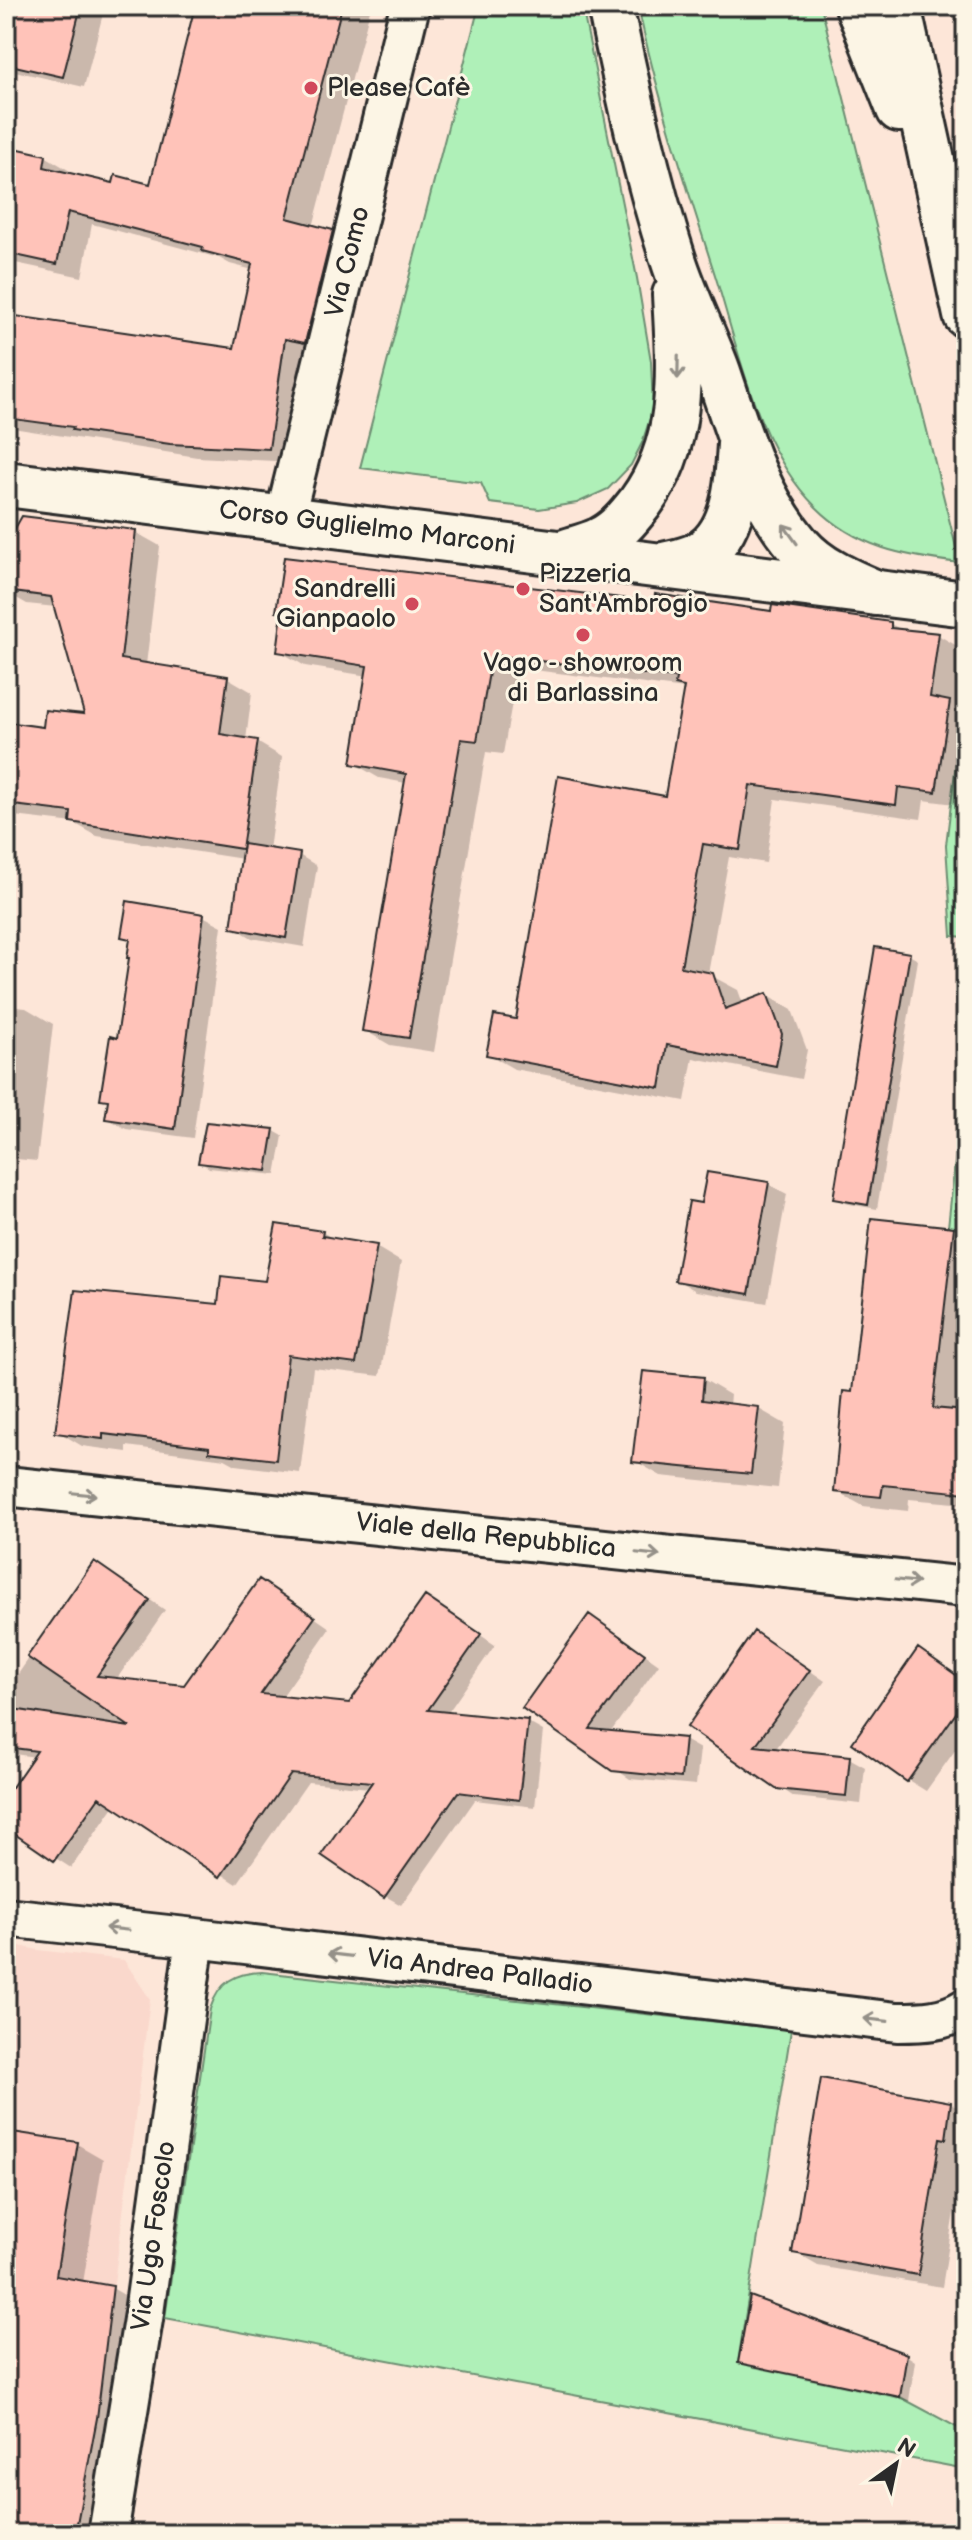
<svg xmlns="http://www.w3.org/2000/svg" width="972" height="2540" viewBox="0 0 972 2540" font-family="'Balsamiq Sans',sans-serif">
  <rect width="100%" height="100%" fill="#fde6d8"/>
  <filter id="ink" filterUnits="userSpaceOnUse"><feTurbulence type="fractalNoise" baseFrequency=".0125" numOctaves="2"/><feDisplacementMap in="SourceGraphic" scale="16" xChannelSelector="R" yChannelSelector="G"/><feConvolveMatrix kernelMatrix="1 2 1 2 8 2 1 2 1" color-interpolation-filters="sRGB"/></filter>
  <g filter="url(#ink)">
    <path fill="#fad8cc" d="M6,1943l32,7 86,10 26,39 -53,419 -22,116h-69z"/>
    <path fill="#aff0b8" stroke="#6d8e72" stroke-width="2" d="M479,6h103l55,272 14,83 2,48 -11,34 -11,22 -23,24 -31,14 -38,6 -49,-6 -9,-20 -121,-15z
      M638,6h183l139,557c-56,-7 -103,-15 -144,-56 -60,-60 -76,-154 -101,-232 -28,-88 -58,-178 -77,-269z
      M966,681v256l-14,-1 -6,-91z
      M966,1060v168l-18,-1z
      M262,1972l529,58 -53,332 162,35 66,35v37l-801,-151 45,-309c9,-27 24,-36 52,-37z"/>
    <path fill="#0003" d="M6,6h99l-21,81 -78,-18z
      M197,6h174l-58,221 19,5 25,14 -63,216 -97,-5 -191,-30v-77h230l17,-80 -23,-6 -11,-6 -127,-34 -10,53 -76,-16v-113l39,8 25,15v4l44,11h38z
      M135,532l25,14 -14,119 82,13 24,14 -6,48 11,2 25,15 -13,93 30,5 18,11 -13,81 -52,-9 -18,-11 9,-68 -146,-23 -23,-13 -68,-8v-91l38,5 43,-13 -31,-109 -29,-3 -21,-12v-41z
      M656,604l235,20 12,7 35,4 26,15 -8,57 10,6v63l-4,29 -38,-5 -3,19 -146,-20 -9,64 -37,-6 -21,117 30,16 5,14 24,-9 25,15 15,40 -6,29 -108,-21 -8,43 -171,-32 -26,-15 30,-33 149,-222 18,-110 -167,-21 -15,86 -17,-2 -52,300 -44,-7 -26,-15 42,-247 -27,-5 -26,-15 15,-87 -63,-10 -26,-15 5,-37 -6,-3z
      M203,916l19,10 -29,212 -67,-9 -19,-11 3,-16 -7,-4 16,-58 13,-99 -9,-5z
      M909,955l9,5 -41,249 -33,-6 -9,-5z
      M6,1006l20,2 27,16 -16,137 -31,-3z
      M274,1131l9,5 -7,39 -67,-7 -8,-6z
      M768,1184l19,10 -20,109 -71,-12 -19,-11 25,-75z
      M953,1229l13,8v126l-6,49 6,1v91l-57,-5 -1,12 -45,-5 -27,-15z
      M322,1232l13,8 41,7 25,15 -21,114 -67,-8 -13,105 -64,-8 -11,-6 -98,-13v6l-45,-6 -25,-15 162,-125 48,-23z
      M703,1379l27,16 -1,10 30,4 26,15 -7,64 -117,-12 -26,-15z
      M95,1563l70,47 -49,70 69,7 90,-97 55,38 -49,70 69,7 91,-97 54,37 -48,69 80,8 16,9 -8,76 -60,-7 -74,105 -16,-9 -15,-108 -62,-6 -71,102 -122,-79 -44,63 -65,-42v-26l30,-43 -30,-4v-77l10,1z
      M605,1626l54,38 -49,69 74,7 16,9 -4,36 -66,-6 -105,-71z
      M770,1643l55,38 -50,69 74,8 16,9 -4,37 -67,-7 -104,-71z
      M919,1650l47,31v54l-40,56 -18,-11z
      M951,2103l15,9v39l-2,-1 -22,137 -124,-21 -24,-14z
      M6,2133l71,11 26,15 -20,124 29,5 26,15 -34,231h-98z
      M906,2355l9,6 -6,40 -160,-34 -9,-5z"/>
    <path fill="#ffc3b9" stroke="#2b2b2b" stroke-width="2" d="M6,6h75l-18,71 -57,-13z
      M195,6h147l-55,212 46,12 -28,113 -20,-4 -16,110 -99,-5 -98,-14 1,-3 -67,-9v-59l10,-43 218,32 18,-84 -50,-13 1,-4 -135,-35 -11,52 -51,-11v-107l40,9 -2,12 69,16 2,-8 35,9z
      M22,516l114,14 -15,129 107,17 -8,58 38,6 -16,109 -172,-27 1,-10 -65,-8v-82l37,5 2,-17 39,4 -33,-117 -45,-6v-47z
      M284,557l370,45 1,-8 116,17 1,-6 119,17v6l48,5 -9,64 20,4 -14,91 -38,-5 -2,18 -146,-20 -10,65 -37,-6 -22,123 32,6 12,36 42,-16 15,41 -6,32 -109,-21 -7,43 -174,-33 8,-40 22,4 42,-243 107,20 19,-109 -9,-2 1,-7 -184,-23 -15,86 -16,-2 -52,299 -47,-7 44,-257 -55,-10 16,-98 -90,-14 5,-39 -6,-1z
      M243,844l57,9 -14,85 -55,-10z
      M127,901l77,13 -29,215 -70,-10 3,-19 -8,-1 10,-63 7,2 12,-80h-2l3,-19 -9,-2z
      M875,947l35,6 -42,252 -35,-6z
      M206,1122l68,7 -7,42 -69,-8z
      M707,1172l62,10 -20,112 -74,-13 14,-80 12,2z
      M871,1218l83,9 -21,181 33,3v82l-83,-8 -2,12 -47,-5 9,-101 9,1z
      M276,1224l47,7 -1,5 55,9 -21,119 -68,-9 -12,105 -67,-8v-5l-106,-13v5l-48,-6 20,-143 143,14 3,-28 44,5z
      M643,1371l61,6 -2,23 57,7 -8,67 -119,-12z
      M94,1561l56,39 -53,76 87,9 75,-106 56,38 -54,77 88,9 76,-107 56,38 -53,76 100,10 -9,80 -61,-8 -74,106 -63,-43 51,-73 -81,-8 -71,103 -121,-80 -45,64 -48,-33v-32l31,-45 -31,-4v-39l124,19 -103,-70z
      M589,1614l56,40 -55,75 95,9 -4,40 -69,-7 -90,-63z
      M754,1631l56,39 -55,76 95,10 -4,40 -70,-7 -89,-62z
      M918,1648l48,34v17l-59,83 -55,-39z
      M821,2078l130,24 -5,37 -6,-1 -22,137 -126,-22z
      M6,2131l72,11 -22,134 57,10 -16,132 -22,116h-69z
      M750,2296l157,58 -7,43 -162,-34z"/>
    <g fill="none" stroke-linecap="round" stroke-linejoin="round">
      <defs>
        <path id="street" d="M285,517l125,-511
          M6,1486l960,101
          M6,1917l189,21 702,84c25,0 47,0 69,-14
          M108,2534l36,-221 51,-375"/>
        <path id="secondary" d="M6,484l960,120"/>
        <path id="highway" d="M610,6c18,85 36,170 63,253 12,38 31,75 45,113 21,62 37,123 81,174 20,23 49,35 77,47
          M858,6l41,103
          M898,6l68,309
          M565,552c12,-4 25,-7 35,-12 17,-8 29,-23 40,-37 46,-63 39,-134 35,-208
          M664,565c12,-3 26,-5 37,-12 34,-20 37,-73 39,-109"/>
      </defs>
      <use href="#street" stroke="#2b2b2b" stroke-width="44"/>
      <use href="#secondary" stroke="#2b2b2b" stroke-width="50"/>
      <use href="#highway" stroke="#2b2b2b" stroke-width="50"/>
      <use href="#street" stroke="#fcf5e5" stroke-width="38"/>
      <use href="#secondary" stroke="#fcf5e5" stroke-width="44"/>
      <use href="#highway" stroke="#fcf5e5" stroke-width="44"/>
    </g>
    <defs><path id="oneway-shaft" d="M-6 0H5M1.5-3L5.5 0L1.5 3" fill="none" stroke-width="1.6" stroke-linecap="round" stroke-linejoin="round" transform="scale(2)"/></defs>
    <g stroke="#949088">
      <use href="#oneway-shaft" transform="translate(678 367) rotate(91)"/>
      <use href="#oneway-shaft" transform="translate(790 534) rotate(-126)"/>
      <use href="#oneway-shaft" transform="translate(84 1494) rotate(6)"/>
      <use href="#oneway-shaft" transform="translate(648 1554) rotate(6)"/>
      <use href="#oneway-shaft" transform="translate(907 1581) rotate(6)"/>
      <use href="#oneway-shaft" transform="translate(117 1929) rotate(-174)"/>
      <use href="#oneway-shaft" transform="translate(340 1955) rotate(-173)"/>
      <use href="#oneway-shaft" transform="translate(876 2020) rotate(-173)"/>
    </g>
  </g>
  <g fill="#d1495b" stroke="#fcf5e5" stroke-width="3">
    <circle cx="311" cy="88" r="8"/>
    <circle cx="523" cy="589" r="8"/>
    <circle cx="412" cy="604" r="8"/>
    <circle cx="583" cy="635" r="8"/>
  </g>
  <g text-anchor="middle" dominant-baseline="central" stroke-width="6" stroke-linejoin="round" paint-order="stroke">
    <g font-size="26" fill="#2b2b2b" stroke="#fcf5e5" text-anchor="start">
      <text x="327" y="88">Please Cafè</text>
      <text x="539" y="574">Pizzeria<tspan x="539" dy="30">Sant'Ambrogio</tspan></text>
      <text x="396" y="589" text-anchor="end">Sandrelli<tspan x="396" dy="30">Gianpaolo</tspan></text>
      <text x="583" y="663" text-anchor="middle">Vago - showroom<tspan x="583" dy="30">di Barlassina</tspan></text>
    </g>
    <g font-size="26" fill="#2b2b2b" stroke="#fcf5e5">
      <text transform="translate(348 262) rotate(-76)">Via Como</text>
      <text transform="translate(367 528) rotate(7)">Corso Guglielmo Marconi</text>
      <text transform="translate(486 1536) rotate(6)">Viale della Repubblica</text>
      <text transform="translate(480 1972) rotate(7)">Via Andrea Palladio</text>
      <text transform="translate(154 2236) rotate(-82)">Via Ugo Foscolo</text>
    </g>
  </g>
  <rect width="972" height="2540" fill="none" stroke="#fcf5e5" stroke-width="32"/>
  <rect x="16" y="16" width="940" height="2508" fill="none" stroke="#2b2b2b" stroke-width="3" filter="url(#ink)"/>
  <g transform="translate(896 2464) rotate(33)" stroke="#fcf5e5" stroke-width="6" paint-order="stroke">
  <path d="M0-6L14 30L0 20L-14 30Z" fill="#2b2b2b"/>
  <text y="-12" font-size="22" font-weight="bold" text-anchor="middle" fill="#2b2b2b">N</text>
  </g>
</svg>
